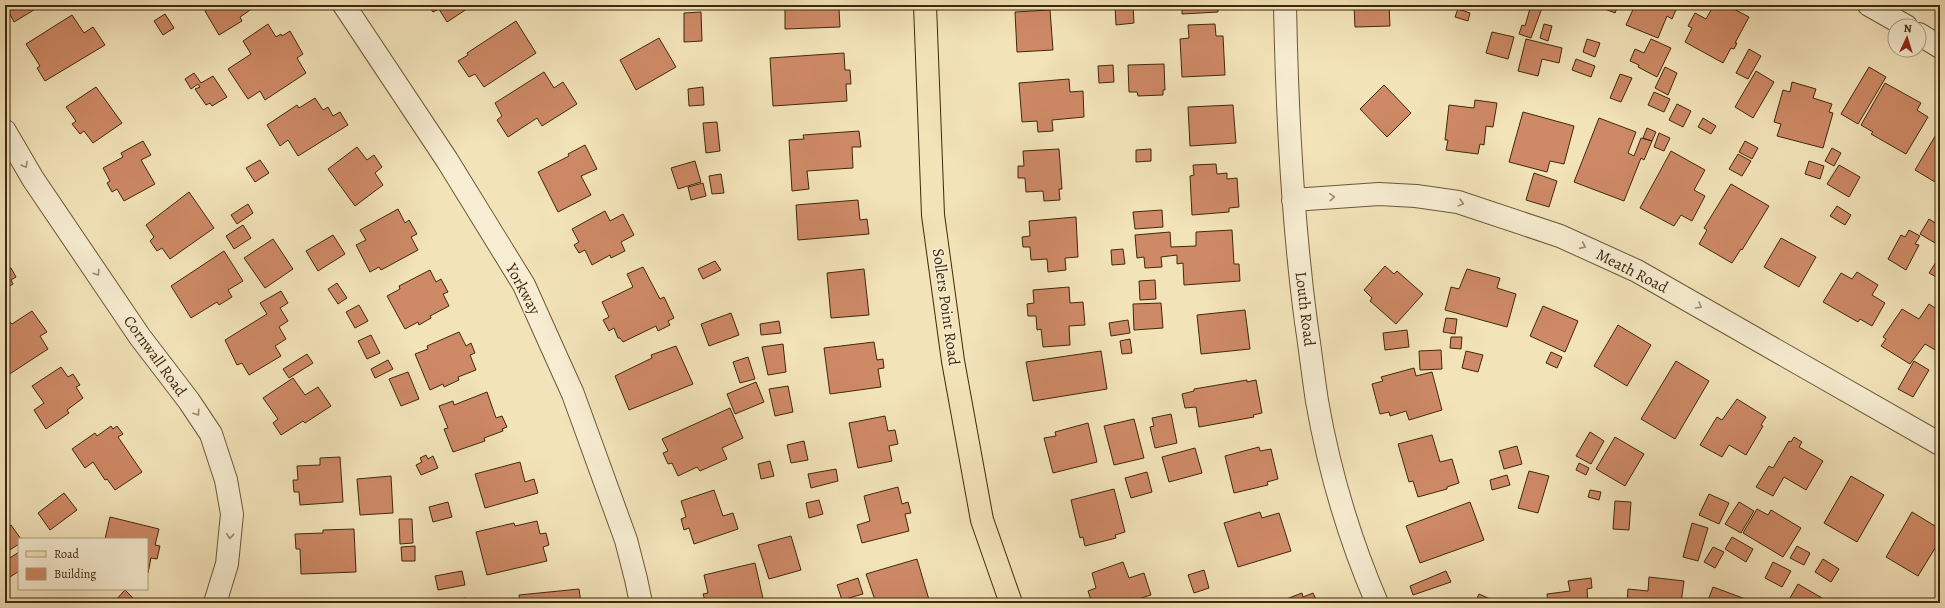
<svg xmlns="http://www.w3.org/2000/svg" width="1945" height="608" viewBox="0 0 1945 608" font-family="Alegreya,serif">
  <rect width="100%" height="100%" fill="#f3e3b9"/>
  <filter id="stains"><feTurbulence type="fractalNoise" baseFrequency=".005" numOctaves="4"/><feColorMatrix values="0 0 0 0 .2 0 0 0 0 .09 0 0 0 0 .02 0 0 0 .5 -.17"/></filter>
  <radialGradient id="worn" r=".72"><stop offset=".6" stop-color="#630" stop-opacity="0"/><stop offset="1" stop-color="#630" stop-opacity=".3"/></radialGradient>
  <path fill="#ce8966" stroke="#3f290b" d="M5,5h37l-28,17z
    M212,5h43l1,1 -16,11 2,4 -23,14 -14,-24 8,-5z
    M428,5h45l-26,17 -8,-13 -6,3z
    M785,5h59v4h-5l1,18 -55,2z
    M1115,5h18l1,18 -18,2z
    M1178,5h40v7l-36,2v-7h-3z
    M1354,5h35l1,21 -35,1z
    M1531,5l11,3 -11,30 -12,-4 3,-9 3,1z
    M1595,5h23l-3,8z
    M1635,5h43l-6,14 -5,-3 -9,22 -32,-13z
    M1714,5h12l23,12 -14,26h2l-3,6 -3,-1 -8,15 -38,-21 7,-14 -4,-2 7,-13 11,6z
    M1458,9l12,4 -2,8 -13,-4z
    M1050,10l3,40 -36,2 -2,-40z
    M701,12l1,29 -18,1v-29z
    M165,14l9,14 -11,7 -9,-14z
    M72,15l12,18 9,-6 12,18 -60,36 -8,-13 3,-2 -14,-22z
    M516,21l20,32 -52,34 -9,-13 -6,3 -11,-16 10,-6 -1,-2z
    M268,24l8,13 5,-3 1,2 8,-5 13,23 -6,4 9,15 -41,27 -5,-9 -12,8 -20,-30 23,-15 -8,-13z
    M1215,24l1,12h7l2,39 -43,2 -2,-38 9,-1 -1,-13z
    M1544,24l8,2 -4,15 -8,-3z
    M1492,32l22,5 -6,22 -22,-6z
    M659,38l17,29 -40,23 -16,-30z
    M1526,39l36,9 -3,15 -17,-4 -4,17 -20,-5z
    M1587,39l13,4 -5,14 -12,-5z
    M1651,39l20,9 -14,29 -19,-10 1,-2 -9,-4 5,-12 9,4z
    M1749,49l12,7 -13,23 -12,-6z
    M844,53l1,17h5l1,14h-5l1,17 -74,5 -3,-48z
    M1576,59l19,7 -4,11 -19,-7z
    M1164,64l1,26h-2v5l-25,1 -1,-4h-8l-1,-27z
    M1113,65l1,17 -15,1 -1,-17z
    M1665,67l12,6 -9,22 -13,-7z
    M1869,67l17,10 -28,47 -17,-10z
    M1756,71l18,11 -21,36 -18,-11z
    M544,72l10,16 9,-6 14,22 -35,22 -5,-8 -29,19 -11,-17 5,-4 -7,-13z
    M194,73l7,10 12,-7 14,21 -15,9 -2,-3 -4,2 -11,-16 5,-2 -2,-3 -7,5 -6,-10z
    M1620,74l12,4 -11,24 -11,-4z
    M1069,79l1,13 13,-1 1,26 -32,3 1,11 -15,1 -1,-11 -15,1 -3,-39z
    M1792,82l24,7 -3,9 19,6 -3,8 4,1 -10,35 -46,-12 4,-12 -7,-2 9,-32 7,2z
    M1885,83l36,20 -4,7 11,7 -22,37 -35,-20 2,-2 -12,-7z
    M1384,85l27,28 -24,24 -27,-28z
    M96,87l26,36 -29,20 -9,-12 -4,3 -8,-10 4,-3 -10,-14z
    M703,87l1,18 -15,1 -1,-17z
    M1654,92l16,7 -6,13 -16,-7z
    M315,98l8,12 5,-3 5,9 7,-4 8,13 -50,31 -10,-16 -8,6 -13,-21 30,-20 2,3z
    M1475,100l22,3 -4,24 -7,-1 -2,19 -4,-1 -2,10 -32,-4 2,-10h-3l4,-35 25,3z
    M1677,104l14,7 -8,16 -14,-7z
    M1233,105l3,38 -46,3 -2,-39z
    M1523,112l51,14 -10,38 -14,-3 -3,11 -38,-10z
    M1599,118l37,14 -8,21 6,3 7,-18 11,3 -8,19 -3,-2 -17,43 -50,-19z
    M1703,118l13,8 -5,8 -13,-7z
    M717,122l3,29 -14,2 -3,-30z
    M1647,128l9,4 -4,9 -9,-3z
    M1940,128v57l-25,-15z
    M859,131l2,16h-9l1,21 -46,3 2,18 -17,2 -3,-51 15,-1 -1,-4z
    M1659,133l11,5 -6,13 -10,-4z
    M143,141l8,14 -10,5 14,24 -31,17 -7,-12 -5,3 -5,-9 3,-2 -7,-13 20,-11 -2,-4z
    M1745,141l13,7 -6,11 -13,-7z
    M585,145l12,24 -16,7 10,19 -33,17 -20,-40 31,-16 -1,-2z
    M357,147l10,13 7,-5 8,12 -7,6 8,12 -28,21 -27,-37z
    M1832,148l9,5 -7,13 -9,-5z
    M1059,149l3,40h-3l1,11 -16,1 -1,-10 -17,1 -1,-14h-7v-12h6l-1,-15z
    M1151,149v12l-15,1v-12z
    M1671,151l34,19 -11,20 11,6 -13,25 -11,-6 -7,11 -34,-18z
    M1738,154l13,7 -9,15 -13,-7z
    M260,160l9,13 -14,9 -9,-14z
    M695,161l6,21 -23,7 -7,-21z
    M1809,161l15,5 -4,13 -15,-5z
    M1216,164l1,10 10,-1v6l10,-1 2,29 -10,1v4l-37,3 -2,-39 4,-1 -1,-10z
    M1839,165l21,12 -11,20 -22,-13z
    M1534,173l23,8 -8,26 -23,-7z
    M721,174l3,19 -12,1 -3,-18z
    M703,183l3,13 -15,4 -3,-13z
    M1731,184l38,22 -27,44 -1,-1 -9,14 -33,-19 8,-14 -3,-2z
    M189,192l25,36 -44,31 -8,-11 -5,3 -7,-10 4,-4 -8,-12z
    M858,200l2,20 7,-1 2,15 -71,6 -2,-35z
    M248,204l5,9 -16,11 -6,-9z
    M1837,206l14,9 -6,10 -15,-9z
    M398,209l7,14 4,-3 8,14 -6,3 7,13 -37,20 -2,-3 -9,5 -14,-27 10,-5 -6,-10z
    M1162,210l1,17 -28,2 -2,-17z
    M605,211l5,10 13,-7 11,21 -13,7 4,9 -14,7 -1,-3 -18,10 -7,-15 -6,3 -5,-8 5,-3 -7,-13z
    M1076,217l2,40 -13,1 1,12 -18,2 -1,-13 -16,1 -1,-13h-7l-1,-10 8,-1 -1,-15z
    M1929,219l11,7v20l-20,-12z
    M243,225l8,13 -17,11 -8,-13z
    M1232,230l2,34h5l1,17 -56,4 -1,-22 -6,1v-9l-16,2 1,10 -17,1 -1,-11 -7,1 -2,-23 35,-3 1,15 25,-1v-14z
    M1909,230l11,6 -5,8 4,1 -13,25 -18,-11 13,-24 4,2z
    M333,235l12,19 -27,17 -12,-20z
    M1781,238l35,19 -17,30 -35,-20z
    M273,239l20,30 -28,19 -21,-30z
    M1123,249l2,15 -13,1 -1,-15z
    M224,251l19,30 -15,9 4,7 -13,8 -2,-3 -26,16 -20,-32z
    M1938,259l2,1v19l-11,-6z
    M715,261l6,9 -18,9 -5,-10z
    M1385,266l9,8 3,-3 26,23 -27,30 -26,-23 2,-3 -8,-8z
    M643,267l17,32 4,-2 10,21 -6,3 2,4 -12,6 -2,-5 -33,16 -3,-4h-2l-4,-10 -5,3 -6,-11 6,-3 -7,-15 31,-15 -6,-13z
    M11,268l5,9 -5,3 2,4 -8,5v-19z
    M864,269l5,46 -38,3 -4,-45z
    M1467,269l33,9 -3,10 19,6 -9,33 -62,-17 6,-23 8,2z
    M430,270l6,12 5,-3 7,13 -5,2 6,12 -19,10 1,2 -12,7 -1,-3 -13,7 -18,-33 13,-7 -1,-3z
    M1857,272l21,13 -6,10 13,8 -13,23 -12,-7 -2,3 -35,-20 18,-29 11,6z
    M1155,280l1,19 -16,1 -1,-19z
    M337,283l10,15 -9,6 -10,-15z
    M1069,287l1,16 13,-1 2,23 -16,1 1,19 -27,2 -2,-18 -4,1 -1,-14h-8l-1,-12 7,-1 -1,-13z
    M281,291l7,12 -8,5 8,13 -9,6 7,12 -11,7 6,10 -32,19 -7,-12 -5,2 -12,-25 42,-26 -7,-11z
    M1161,303l2,25 -29,2 -1,-26z
    M1929,304l11,7v36l-3,4 -12,-7 -15,20 -29,-18 5,-7 -3,-2 19,-28 17,10z
    M359,305l9,16 -13,7 -9,-16z
    M1543,306l35,15 -13,31 -35,-16z
    M1245,310l5,39 -49,5 -4,-39z
    M32,311l15,21 -7,4 8,13 -43,28v-52l5,-3 2,2z
    M731,313l8,22 -30,11 -8,-22z
    M1446,318l11,1 -2,15 -12,-2z
    M1128,320l2,13 -19,3 -2,-13z
    M779,321l2,12 -20,2 -1,-11z
    M1618,325l33,20 -24,41 -33,-20z
    M1407,330l2,17 -24,3 -2,-17z
    M459,332l7,14 5,-3 4,10 -5,2 6,15 -18,7 1,3 -15,7 -1,-3 -13,6 -15,-36 13,-5 -1,-3z
    M371,335l9,18 -13,6 -9,-18z
    M1451,337h11l-1,12 -11,-1z
    M1130,339l2,14 -10,1 -2,-13z
    M874,342l3,18 6,-1 1,9 -6,1 3,18 -51,7 -6,-46z
    M783,344l3,28 -18,3 -6,-28z
    M676,346l17,38 -64,26 -14,-34 37,-18 -1,-3z
    M1441,350l1,19 -22,1 -1,-19z
    M1101,351l6,38 -74,12 -7,-39z
    M1466,351l17,4 -5,17 -16,-4z
    M1551,352l11,5 -5,11 -11,-5z
    M307,354l6,9 -24,15 -6,-9z
    M748,357l7,22 -15,4 -7,-21z
    M388,360l5,9 -18,9 -4,-9z
    M1676,361l33,20 -34,58 -34,-20z
    M1914,361l15,9 -16,27 -15,-8z
    M61,367l7,10 5,-3 7,11 -4,2 7,11 -16,12 2,3 -23,16 -12,-19 10,-7 -12,-17z
    M1414,368l2,8 16,-4 10,38 -33,10 -3,-9 -16,5 -1,-4 -9,2 -8,-30 11,-3 -2,-4z
    M408,372l11,27 -18,7 -12,-27z
    M293,378l12,17 13,-8 13,19 -26,17 -2,-2 -22,14 -8,-12 5,-4 -15,-21z
    M1247,380v2l9,-2 6,33 -9,2 1,2 -55,10 -3,-20 -11,1 -3,-14 12,-3v-2z
    M756,382l8,20 -29,12 -8,-20z
    M788,386l5,26 -18,4 -6,-27z
    M487,392l9,26 6,-2 5,11 -5,2 1,2 -19,7 1,3 -32,11 -9,-23 4,-1 -9,-22 14,-5 1,4z
    M1737,399l29,18 -5,8 2,1 -17,29 -17,-10 -7,12 -22,-12 17,-28 5,3z
    M730,408l13,30 -21,10 5,11 -27,12 -3,-4 -19,9 -6,-13 -4,1 -5,-11 5,-2 -6,-12z
    M1171,414l6,29 -22,5 -5,-21 4,-1 -2,-8z
    M885,416l3,15 7,-1 3,14 -9,2 3,15 -34,7 -9,-45z
    M1134,419l10,39 -30,7 -10,-39z
    M1088,423l9,39 -44,11 -9,-35 12,-2 -1,-4z
    M111,426l2,3 4,-3 6,8 -5,3 24,35 -27,18 -8,-11 -2,1 -12,-18 -8,6 -13,-19 23,-16 2,3z
    M1590,432l14,9 -13,23 -15,-8z
    M1432,435l8,27 12,-3 7,24 -12,4v2l-29,8 -5,-16 -4,1 -11,-38z
    M1615,437l29,17 -19,32 -29,-17z
    M1794,437l8,5 -3,5 24,14 -17,29 -22,-13 -11,19 -17,-9 13,-21 4,2 16,-27 2,1z
    M804,441l4,19 -17,3 -4,-18z
    M1517,446l5,18 -18,5 -5,-18z
    M1259,447l1,4 11,-2 7,30 -11,3 1,3 -34,8 -9,-37z
    M1195,448l7,25 -33,9 -7,-25z
    M426,455l2,4 5,-3 5,12 -17,7 -5,-10 6,-3 -2,-4z
    M340,457l3,45 -43,3 -1,-13h-5l-1,-12h5l-1,-14 23,-1v-7z
    M770,461l4,15 -13,3 -3,-15z
    M520,462l5,20 9,-3 4,14 -53,15 -10,-34z
    M1579,463l10,5 -3,7 -10,-5z
    M836,469l2,12 -27,7 -3,-14z
    M1529,471l20,5 -11,37 -20,-5z
    M1147,472l5,20 -21,6 -6,-20z
    M1507,475l3,10 -18,5 -2,-10z
    M391,476l2,37 -33,2 -3,-36z
    M1851,476l33,19 -27,47 -33,-19z
    M898,487l4,17 6,-2 3,11 -6,1 4,17 -47,12 -5,-18 13,-4 -6,-25z
    M1114,489l11,43 -10,3 1,3 -31,8 -2,-9 -3,1 -9,-38z
    M714,490l9,26 10,-3 5,16 -44,15 -5,-16 -5,2 -3,-11 5,-2 -5,-16z
    M1590,490l11,2 -2,8 -11,-3z
    M64,493l13,17 -27,20 -12,-17z
    M1709,494l20,9 -10,21 -20,-9z
    M819,500l4,14 -14,4 -3,-15z
    M1615,501l16,1 -2,28 -16,-1z
    M448,502l4,15 -19,5 -4,-15z
    M1470,502l14,38 -64,23 -14,-37z
    M1739,502l15,9 -13,22 -16,-9z
    M1757,509l11,6 3,-5 30,18 -18,29 -40,-24z
    M1260,512l2,6 17,-5 12,38 -53,16 -14,-44z
    M1912,512l28,17v11l-22,36 -32,-19z
    M110,517l49,12 -4,16 5,1 -3,13 -6,-1 -3,15 -1,-34h-42z
    M399,519h13l1,24 -13,1z
    M537,521l3,13 6,-1 3,12 -6,2 4,14 -60,14 -11,-43 38,-9 1,3z
    M1692,523l16,5 -10,33 -15,-4z
    M11,525l10,14h-2v5l-14,9v-23z
    M354,529l2,43 -55,2 -1,-25h-4l-1,-15 28,-1v-3z
    M791,536l10,34 -32,9 -11,-34z
    M1732,537l21,12 -7,13 -21,-13z
    M415,546v15h-13l-1,-14z
    M1797,546l13,7 -6,12 -14,-7z
    M1713,547l11,5 -9,16 -11,-6z
    M19,552v19l-12,8 -2,-3v-15z
    M917,559l13,44h-54l-10,-29z
    M1823,559l16,10 -8,13 -16,-10z
    M1123,562l6,16 15,-5 7,22 -25,8h-34l-4,-12 8,-3 -4,-15z
    M1773,562l18,9 -9,16 -17,-9z
    M755,563l9,40h-58l-3,-9 5,-1 -4,-18z
    M1204,570l5,18 -15,5 -6,-18z
    M462,571l3,14 -27,5 -3,-14z
    M1446,571l5,11 -38,13 -3,-9z
    M1649,577l35,4 -3,22h-54l1,-14 20,2z
    M858,578l5,16 -21,6 -5,-15z
    M1591,578l1,10 -5,1 1,14h-40l-1,-9 23,-3 -2,-10z
    M1798,584l24,14 -3,5h-21l-8,-5z
    M1713,587l38,14 -1,2h-43z
    M579,589l2,14h-61l-1,-8z
    M125,590l13,13h-25z
    M1302,593l1,4 10,-4 5,10h-42z
    M1479,594l20,9h-24z
    M465,598l1,5h-23z"/>
  <g fill="none" stroke-linecap="round" stroke-linejoin="round">
    <defs>
      <path id="minor" d="M344,5l103,155 77,125 49,109 53,146 10,39 5,24
        M1285,5c2,106 7,212 21,317 4,26 7,53 11,79 12,69 32,137 60,202
        M1869,5l37,21
        M1919,34l21,13
        M5,131l28,48 107,158 49,64 22,33 15,46 6,34 -5,50 -12,39
        M1293,200l86,-6 37,2 42,6 102,34 77,35 303,173"/>
      <path id="major" d="M925,5l8,210 20,146 29,159 29,83"/>
    </defs>
    <use href="#minor" stroke="#6c5836" stroke-width="24"/>
    <use href="#major" stroke="#3f290b" stroke-width="24"/>
    <use href="#minor" stroke="#f7edd2" stroke-width="22"/>
    <use href="#major" stroke="#f3e3b9" stroke-width="22"/>
  </g>
  <defs><path id="oneway-chevron" d="M-2-3.5L2.5 0L-2 3.5" fill="none" stroke-width="1.6" stroke-linecap="round" stroke-linejoin="round"/></defs>
  <g stroke="#9b8b6e">
    <use href="#oneway-chevron" transform="translate(25 165) rotate(59)"/>
    <use href="#oneway-chevron" transform="translate(1332 197) rotate(-4)"/>
    <use href="#oneway-chevron" transform="translate(1461 203) rotate(15)"/>
    <use href="#oneway-chevron" transform="translate(1583 246) rotate(24)"/>
    <use href="#oneway-chevron" transform="translate(97 273) rotate(56)"/>
    <use href="#oneway-chevron" transform="translate(1699 306) rotate(30)"/>
    <use href="#oneway-chevron" transform="translate(197 413) rotate(56)"/>
    <use href="#oneway-chevron" transform="translate(230 536) rotate(96)"/>
  </g>
  <g text-anchor="middle" dominant-baseline="central" stroke-width="3" stroke-linejoin="round" paint-order="stroke">
    <g font-size="16" fill="#3f290b" stroke="#f7edd2">
      <text transform="translate(1632 271) rotate(27)">Meath Road</text>
      <text transform="translate(523 289) rotate(62)">Yorkway</text>
      <text transform="translate(946 307) rotate(82)">Sollers Point Road</text>
      <text transform="translate(1305 309) rotate(83)">Louth Road</text>
      <text transform="translate(155 356) rotate(54)">Cornwall Road</text>
    </g>
  </g>
  <rect width="1945" height="608" fill="none" stroke="#f3e3b9" stroke-width="20"/>
  <rect x="6" y="6" width="1933" height="596" fill="none" stroke="#3f290b" stroke-width="2"/>
  <rect x="10" y="10" width="1925" height="588" fill="none" stroke="#3f290b"/>
  <rect x="18" y="538" width="130" height="52" fill="#f7edd2" stroke="#ad9f82"/>
  <rect x="26" y="551" width="20" height="6" fill="#f3e3b9" stroke="#ad9f82"/>
  <text x="54" y="558" font-size="12" fill="#3f290b">Road</text>
  <rect x="26" y="568" width="20" height="12" fill="#ce8966" stroke="#ad9f82"/>
  <text x="54" y="578" font-size="12" fill="#3f290b">Building</text>
  <g transform="translate(1907 38) rotate(4)"><circle r="19" fill="#f7edd2" stroke="#ad9f82"/>
  <path d="M0-3L7 15L0 10L-7 15Z" fill="#8f2418"/>
  <text y="-6" font-size="11" font-weight="bold" text-anchor="middle" fill="#3f290b">N</text>
  </g>
  <rect width="100%" height="100%" filter="url(#stains)"/>
  <rect width="100%" height="100%" fill="url(#worn)"/>
</svg>
